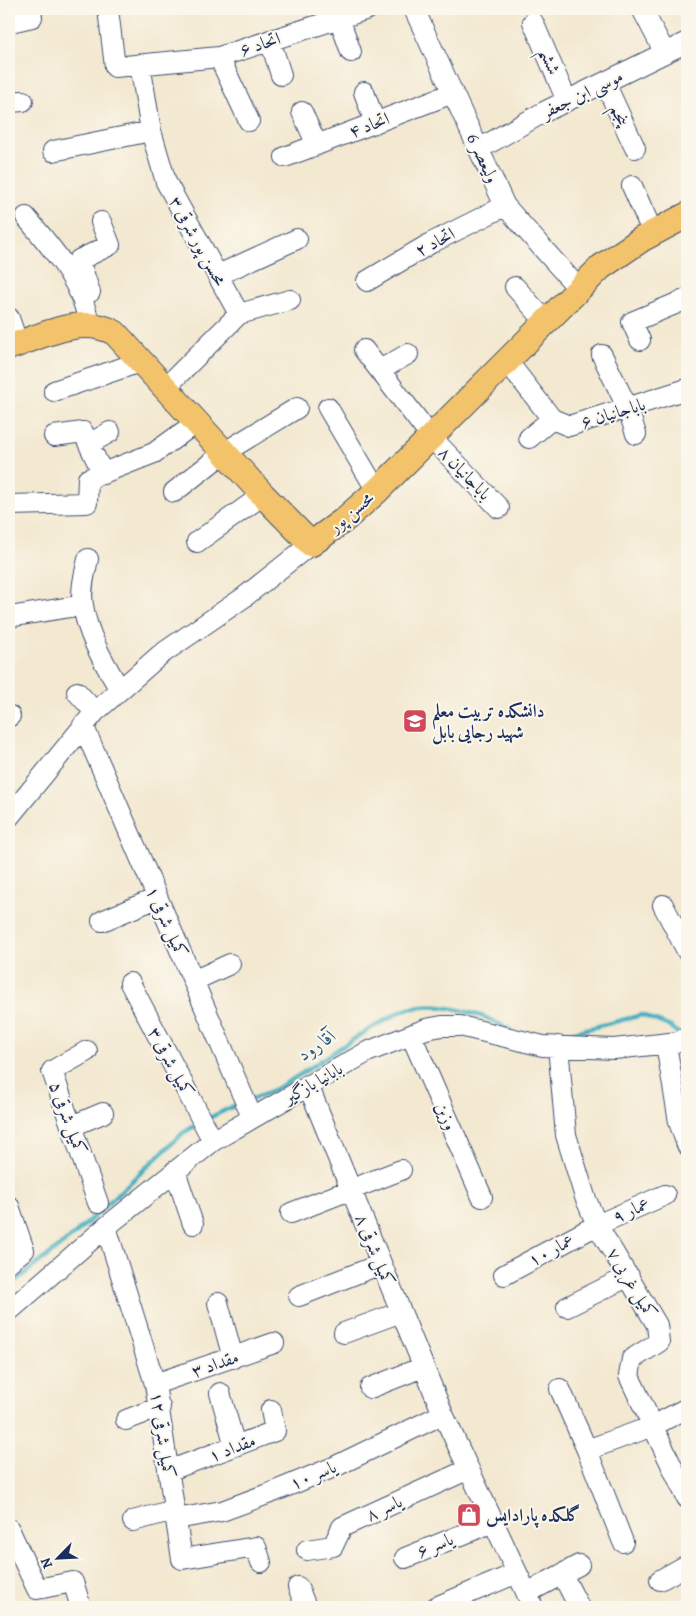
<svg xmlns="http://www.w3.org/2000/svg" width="696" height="1616" viewBox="0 0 696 1616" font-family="Alegreya,Amiri,serif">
  <rect width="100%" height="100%" fill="#fbf7ec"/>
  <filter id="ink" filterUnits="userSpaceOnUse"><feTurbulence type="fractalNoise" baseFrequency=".02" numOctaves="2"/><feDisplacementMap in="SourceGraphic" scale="10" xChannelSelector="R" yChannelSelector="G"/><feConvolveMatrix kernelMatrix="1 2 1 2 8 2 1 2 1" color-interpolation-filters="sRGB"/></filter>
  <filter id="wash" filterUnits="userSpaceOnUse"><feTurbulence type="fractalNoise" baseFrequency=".0096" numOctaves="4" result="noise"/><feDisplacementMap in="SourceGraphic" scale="20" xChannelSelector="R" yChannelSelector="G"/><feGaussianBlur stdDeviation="1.12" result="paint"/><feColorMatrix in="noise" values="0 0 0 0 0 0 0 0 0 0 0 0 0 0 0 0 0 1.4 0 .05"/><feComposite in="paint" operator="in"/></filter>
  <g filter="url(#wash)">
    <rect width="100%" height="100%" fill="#f3e8d0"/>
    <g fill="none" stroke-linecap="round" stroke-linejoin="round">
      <path stroke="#43b0c1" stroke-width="4.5" d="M551,1038l91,-23 29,12 9,8
        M250,1100c48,-17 86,-54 131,-77 8,-5 18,-12 27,-14 32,-8 75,4 102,21
        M207,1119l33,-16
        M9,1286l65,-51 109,-102 15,-9"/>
    </g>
  </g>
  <g filter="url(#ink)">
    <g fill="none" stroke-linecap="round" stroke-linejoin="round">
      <defs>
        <path id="minor" d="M108,9l7,58 104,-10
          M414,9l91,197 74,83
          M642,9l23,44
          M339,18l12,34
          M15,21l17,-4 -2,-8
          M533,22l34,79
          M270,40l11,35
          M140,64l11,67 15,51 73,132 -73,73
          M605,83l30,65
          M364,92l11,31
          M9,102l14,-1
          M302,112l15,33
          M249,121l-30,-64 149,-48
          M479,149l65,-37 143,-70
          M53,151l98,-20
          M285,157l168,-64
          M632,186l21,47
          M26,217c27,33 56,64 63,107
          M218,275l79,-36
          M367,281l64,-38 74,-37
          M515,287l31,35
          M90,292l-11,-32 31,-15 -9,-23
          M239,314l51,-14
          M9,318l9,26
          M640,340l-8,-18 55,-23
          M364,350l67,87 68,71
          M602,355l26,54 8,25
          M507,361l45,58 17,7 118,-37
          M380,370l28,-16
          M54,391l89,-30
          M328,408l49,83
          M54,436l29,-4 20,42
          M529,438l23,-19
          M89,444l21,-12
          M174,492l51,-40 72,-44
          M9,505l78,-2 1,-24 66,-26 43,-31
          M197,542l66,-47
          M88,559c-3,14 -8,31 -5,46 4,30 22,59 37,85
          M9,617l74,-12
          M77,692l18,20
          M9,716h1
          M83,725l169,392
          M9,817l86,-105 65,-57 83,-57 68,-54
          M663,905l24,46
          M102,921l55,-23
          M193,981l37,-17
          M130,983l83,158
          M411,1035l71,162
          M666,1044l13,78 8,23
          M558,1046l8,89 19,62 12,28 60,100 2,17 -27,17 -3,17 58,122
          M87,1051l-35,20 46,132
          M308,1085l135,329 90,193
          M72,1126l31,-13
          M175,1171l18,53
          M9,1206l15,44 -15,12
          M291,1213l110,-43
          M106,1227l49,157 27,175 74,-12 5,15
          M504,1275l93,-50 68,-30
          M299,1296l82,-32
          M218,1303l15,55
          M567,1307l62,-31
          M9,1311l97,-84 107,-86 154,-89 59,-23 16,-3h18l83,20 71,3 65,-7 8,-5
          M344,1333l57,-21
          M155,1384l119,-41
          M370,1388l53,-21
          M560,1389l27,61 36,92
          M220,1393l15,53
          M126,1420l34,-13
          M587,1450l66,-24 34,-18
          M168,1471l107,-40 -4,-21
          M176,1519l46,-8 51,-19 61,-25 109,-53
          M133,1521l41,-11
          M9,1529l28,60 36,-7 8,25
          M307,1550l26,-4 9,-19 127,-58
          M405,1558l88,-36
          M562,1574l16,31
          M660,1580l27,-15
          M298,1587l8,20
          M527,1593l52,-28
          M436,1607l81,-34"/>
        <path id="major" d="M9,347c34,-11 72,-33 106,-14l148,162 48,49 33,-24 33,-29 224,-224 41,-28 45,-24"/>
      </defs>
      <use href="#minor" stroke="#3b4b6f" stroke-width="22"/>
      <use href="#major" stroke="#3b4b6f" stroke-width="27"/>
      <use href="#minor" stroke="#fff" stroke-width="20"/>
      <use href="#major" stroke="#f2c36a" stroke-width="25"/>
    </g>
  </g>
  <defs>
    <symbol id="university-square" viewBox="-11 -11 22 22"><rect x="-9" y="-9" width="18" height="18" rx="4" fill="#d1495b" stroke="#fbf7ec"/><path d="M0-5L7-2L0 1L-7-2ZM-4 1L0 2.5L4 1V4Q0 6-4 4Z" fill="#fff"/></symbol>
    <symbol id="shop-square" viewBox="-11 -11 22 22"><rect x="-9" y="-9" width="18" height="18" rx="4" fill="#d1495b" stroke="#fbf7ec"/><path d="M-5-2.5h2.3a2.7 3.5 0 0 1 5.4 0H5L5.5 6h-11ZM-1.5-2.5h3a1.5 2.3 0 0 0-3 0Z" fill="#fff"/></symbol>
  </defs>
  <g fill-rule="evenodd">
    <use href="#university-square" x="401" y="707" width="28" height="28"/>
    <use href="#shop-square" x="455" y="1501" width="28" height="28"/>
  </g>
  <g text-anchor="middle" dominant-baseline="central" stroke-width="4" stroke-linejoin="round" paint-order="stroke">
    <g font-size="18" fill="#1b2f5e" stroke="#fbf7ec">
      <text transform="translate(260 44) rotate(-18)">اتحاد ۶</text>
      <text transform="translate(550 61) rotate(67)">ششم</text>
      <text transform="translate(582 94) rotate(-26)">موسی ابن جعفر</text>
      <text transform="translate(620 115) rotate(65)">پنجم</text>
      <text transform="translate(369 125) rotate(-21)">اتحاد ۴</text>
      <text transform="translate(483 158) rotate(65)">ولیعصر 6</text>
      <text transform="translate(198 241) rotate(61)">محسن پور شرقی ۳</text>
      <text transform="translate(435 242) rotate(-28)">اتحاد ۲</text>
      <text transform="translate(613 413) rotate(-17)">باباجانیان ۶</text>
      <text transform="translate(465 473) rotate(46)">باباجانیان ۸</text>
      <text transform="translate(351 512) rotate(-40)">محسن پور</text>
      <text transform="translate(167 922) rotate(66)">کمیل شرقی ۱</text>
      <text transform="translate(171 1062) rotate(62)">کمیل شرقی ۳</text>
      <text transform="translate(313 1083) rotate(-30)">بابانیا بازگیر</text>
      <text transform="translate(446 1116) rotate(66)">وزین</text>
      <text transform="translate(68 1118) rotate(70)">کمیل شرقی ۵</text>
      <text transform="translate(631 1210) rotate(-24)">عمار ۹</text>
      <text transform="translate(375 1250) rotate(68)">کمیل شرقی ۸</text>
      <text transform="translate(551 1250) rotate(-28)">عمار ۱۰</text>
      <text transform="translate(632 1283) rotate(59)">کمیل غربی ۷</text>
      <text transform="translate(215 1364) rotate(-19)">مقداد ۳</text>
      <text transform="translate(163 1435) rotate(82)">کمیل شرقی ۱۲</text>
      <text transform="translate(232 1448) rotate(-21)">مقداد ۱</text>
      <text transform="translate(313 1475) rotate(-23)">یاسر ۱۰</text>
      <text transform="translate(384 1508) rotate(-25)">یاسر ۸</text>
      <text transform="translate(435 1545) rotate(-22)">یاسر ۶</text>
    </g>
    <g font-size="18" font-weight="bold" fill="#1b2f5e" stroke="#fbf7ec" text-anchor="start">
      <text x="432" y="711">دانشکده تربیت معلم<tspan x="432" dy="21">شهید رجایی بابل</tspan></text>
      <text x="486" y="1515">گلکده پارادایس</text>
    </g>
    <g font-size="19" font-style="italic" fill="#295c81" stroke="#fbf7ec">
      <text transform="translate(317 1045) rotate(-34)">آقا رود</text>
    </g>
  </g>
  <rect width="696" height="1616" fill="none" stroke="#fbf7ec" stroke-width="30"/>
  <g transform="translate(58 1558) rotate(246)" stroke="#fbf7ec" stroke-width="4" paint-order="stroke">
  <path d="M0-4L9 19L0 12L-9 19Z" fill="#1b2f5e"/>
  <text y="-8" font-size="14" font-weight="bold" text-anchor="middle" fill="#1b2f5e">N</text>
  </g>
</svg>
